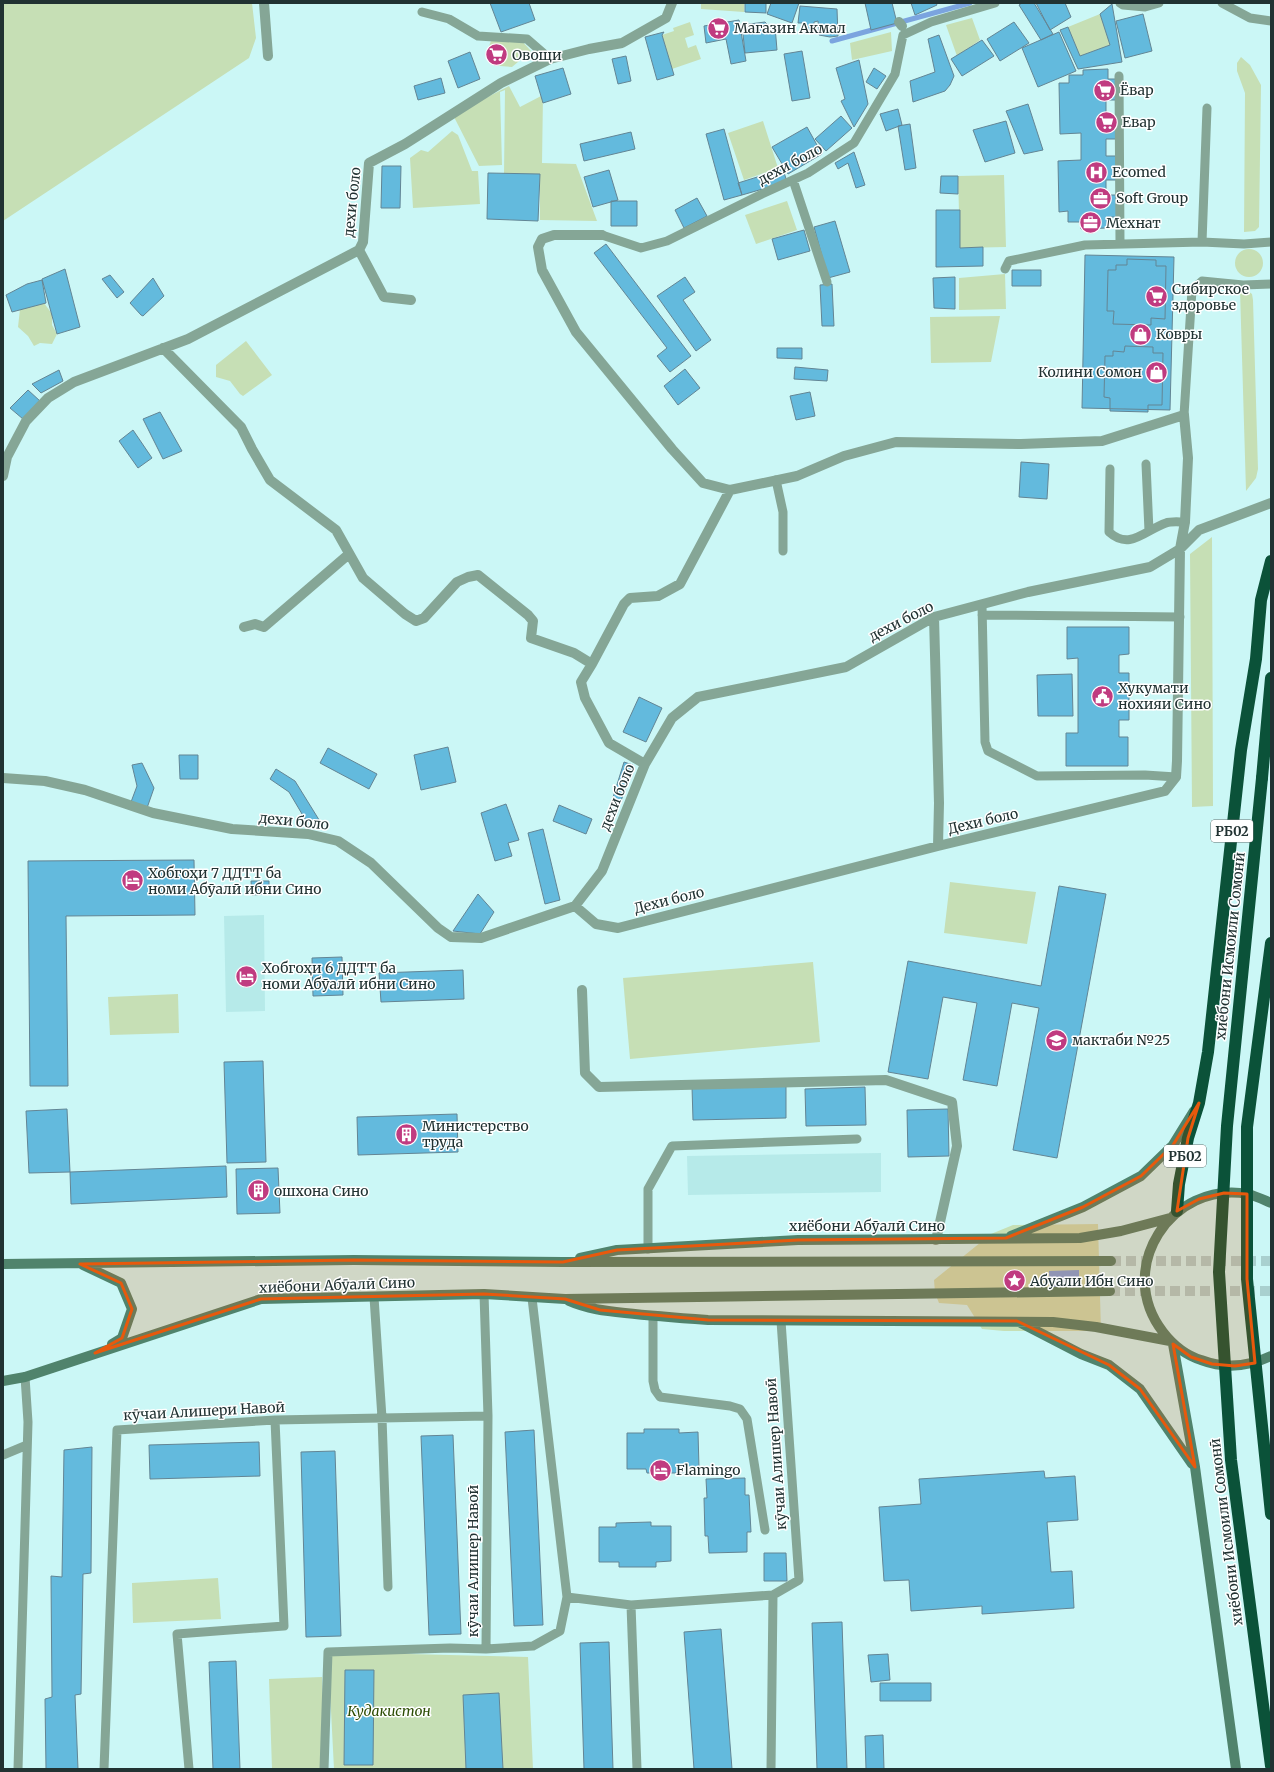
<svg xmlns="http://www.w3.org/2000/svg" width="1274" height="1772" viewBox="0 0 1274 1772" font-family="Merriweather,serif">
  <rect width="100%" height="100%" fill="#cbf7f6"/>
  <path fill="#b6eae9" d="M264,915l1,96 -39,1 -2,-96z
    M881,1153v39l-193,3 -1,-39z"/>
  <path fill="#c6dfb5" d="M3,3h249l4,35 -7,20 -246,163z
    M701,3h43v9l-43,-3z
    M1100,14l10,31 -30,11 -12,-29z
    M972,18l8,22 -23,16 -11,-31z
    M690,22l4,13 -9,3 3,10 8,-3 5,14 -29,10 -10,-34 12,-4 -1,-3z
    M891,32l1,19 -40,9 -2,-17z
    M494,34l26,5 11,12 -19,16 -12,-1c-13,-12 -14,-15 -6,-32z
    M1241,57l9,8 11,20 -2,142 -4,4 -11,1 1,-139 -8,-22v-8z
    M509,86l11,21 23,-12 -1,68 34,1 21,57 -57,-1v-45l-36,-1 1,-84 -5,2 2,73 -23,1 -26,-51z
    M763,121l15,47 -34,12 -16,-47z
    M452,131l6,4 14,36h6l2,33 -67,4 -3,-50 11,-8 7,2z
    M1004,175l2,72 -46,1 -2,-72z
    M787,201l10,29 -41,14 -11,-29z
    M1235 263a14 14 0 1 1 28 0a14 14 0 1 1-28 0Z
    M1005,274l1,35 -47,1v-32z
    M1240,290l8,1 4,3 1,6 5,169 -2,9 -10,13z
    M44,303l8,11v11l5,9 -5,10 -12,-1 -6,3 -6,-10 -10,-9 2,-18z
    M1000,316l-9,46 -60,1 -1,-46z
    M246,341l26,34 -29,21 -3,-2 -10,-13 -14,-4v-12z
    M1212,537l1,269 -21,1 -2,-253z
    M950,882l86,10 -9,52 -83,-11z
    M813,962l7,80 -190,17 -7,-81z
    M178,994l1,39 -69,2 -2,-38z
    M1098,1224l3,107h-97l-22,-2 -15,-24 -28,-2 -4,-10 -1,-13 57,-46 22,-9z
    M218,1578l3,41 -88,4 -1,-40z
    M328,1652l200,5 5,112h-199z
    M322,1677l3,92h-53l-3,-90z"/>
  <path fill="#7ba4df" d="M1079,1270v22h-29l-1,-21z"/>
  <g fill="none" stroke-linecap="round" stroke-linejoin="round">
    <path stroke="#7ba4df" stroke-width="5" d="M832,41l138,-38"/>
  </g>
  <path fill="#63badd" stroke="#638594" d="M490,3h39l6,17 -34,12z
    M745,3h21v10l-21,-1z
    M771,3h28l-7,20 -25,-9z
    M865,3h27l5,20 -26,7z
    M911,3h25l1,2 -22,10z
    M1022,3h12l19,31 -12,6 -22,-35z
    M1036,3h29l6,14 -21,13z
    M1112,4l10,58 -44,7 -18,-39 8,-3 12,29 30,-11 -10,-31z
    M800,6l37,3 1,27 -8,1 -11,-2 -1,-14 -4,1v11h-10v-10h-6z
    M1143,14l9,37 -27,7 -9,-37z
    M739,20l7,41 -15,3 -5,-25 -20,4 -2,-17z
    M765,22l3,3 7,1 2,24 -32,3 -3,-28z
    M1014,22l15,21 -29,18 -13,-22z
    M664,32l-2,3 12,40 -17,5 -12,-43z
    M1059,32l17,39 -38,16 -16,-39z
    M939,35l15,41 -4,9 -5,6 -32,11 -3,-21 25,-9 -7,-33z
    M982,40l12,16 -32,20 -11,-17z
    M802,51l8,47 -18,3 -8,-47z
    M470,52l10,27 -22,9 -10,-27z
    M626,56l5,25 -13,3 -6,-25z
    M859,60l9,44 -14,23 -13,-26 4,-2 -9,-31z
    M563,68l8,26 -28,9 -8,-27z
    M874,68l12,8 -9,13 -11,-7z
    M1108,69v10h8l1,21h-11v16h11v23h-11v17h10l1,24h-11v15h11v22h-10v11l-26,1 -1,-7h-12v-11l-9,1 -1,-51 23,-1v-27l-21,1 -1,-51h10v-8h14v-5z
    M441,78l4,15 -27,7 -4,-14z
    M1028,104l15,46 -19,4 -18,-43z
    M898,109l4,16 -16,6 -6,-17z
    M841,116l11,12 -26,23 -11,-12z
    M1006,121l9,32 -30,9 -12,-32z
    M910,124l6,44 -11,2 -7,-44z
    M807,127l15,27 -34,20 -16,-27z
    M724,129l18,66 -18,5 -18,-66z
    M631,132l4,17 -51,12 -4,-17z
    M854,152l11,33 -9,3 -8,-25 -10,6 -3,-6z
    M382,166h19l-1,42h-19z
    M783,169l4,13 -45,13 -4,-12z
    M609,170l9,30 -25,7 -9,-30z
    M488,173l52,1 -2,47 -51,-2z
    M941,176h17v18l-18,-1z
    M697,198l10,18 -23,12 -9,-18z
    M611,201h26v25h-26z
    M936,210h24v38l23,-1v19l-47,1z
    M835,221l15,51 -22,6 -14,-51z
    M804,230l6,21 -32,9 -6,-21z
    M606,244l85,112 -21,16 -13,-16 10,-8 -73,-95z
    M1085,255l89,2 -4,153 -88,-2z
    M1127,259l29,1v6h10l-1,53 -14,-1v7l-38,-1 1,-13h-7l1,-41h8v-5h11z
    M65,269l15,58 -23,7 -15,-55z
    M1012,270h29v16h-29z
    M110,275l14,17 -7,6 -15,-19z
    M685,277l10,15 -12,8 28,40 -15,11 -39,-55z
    M955,277v32l-21,-1 -1,-30z
    M153,278l11,18 -21,20 -2,-1 -11,-12z
    M42,280l4,23 -34,9 -6,-17 21,-11z
    M832,284l2,42h-12l-2,-41z
    M1125,346l28,1v6h10l-1,52h-14v7l-38,-1v-13l-6,-1 1,-41h8v-5l11,1z
    M777,348h25v11l-25,-1z
    M795,367l33,3 -1,11 -33,-2z
    M685,369l15,19 -22,17 -14,-19z
    M59,370l4,11 -22,12 -9,-9z
    M28,390l12,11 -17,18 -13,-11z
    M810,392l5,24 -19,4 -6,-24z
    M160,412l22,39 -19,8 -20,-40z
    M133,430l19,28 -14,10 -19,-27z
    M1021,462l28,2 -2,35 -28,-2z
    M1067,627h62v27l-10,1v18h10v47h-10v17h9v29h-62v-33h12v-75l-11,1z
    M1072,674l1,42h-35l-1,-41z
    M639,697l23,11 -16,34 -23,-10z
    M448,747l8,35 -35,8 -7,-35z
    M328,748l49,26 -8,15 -49,-26z
    M179,755h19v24h-18z
    M624,762l9,3 -14,42 -8,-3z
    M142,763l12,25 -7,20 -16,-6 6,-16 -5,-21z
    M276,769l19,12 26,42 -16,-4 -16,-27 -19,-13z
    M506,804l13,36 -11,3 4,13 -17,5 -14,-48z
    M559,805l33,14 -6,15 -33,-13z
    M543,829l17,71 -15,4 -17,-71z
    M194,860l1,55 -129,1 2,170h-38l-2,-225z
    M251,881h18v13l-17,1z
    M1059,886l47,8 -49,264 -44,-8 26,-142 -27,-5 -15,83 -34,-6 14,-77 -34,-6 -15,82 -40,-7 20,-111 133,25z
    M478,894l16,18 -14,22 -27,-3z
    M342,957l1,38 -30,1 -1,-38z
    M463,970l1,29 -83,3 -2,-29z
    M263,1061l3,101 -39,1 -3,-101z
    M786,1085v33l-93,2 -1,-33z
    M865,1087l1,38 -60,1 -1,-37z
    M67,1109l3,63 -41,1 -3,-62z
    M948,1109l1,47 -41,1 -1,-47z
    M457,1114l1,38 -100,3 -1,-38z
    M226,1166l1,31 -156,7 -1,-32z
    M278,1168l2,45 -43,1 -1,-45z
    M644,1429h35v4l19,-1 1,36h-16v5h-36l-1,-4h-19v-36h17z
    M534,1430l9,195 -29,1 -9,-194z
    M453,1435l8,199 -32,1 -8,-199z
    M259,1442l1,34 -110,3 -1,-34z
    M92,1447l-1,126 -8,1 -2,120 -6,1 3,74h-32l-1,-70 7,-2 -1,-121 11,1 2,-127z
    M335,1451l6,185 -35,1 -5,-185z
    M1044,1471l1,7 30,-2 3,44 -31,2 4,50 21,-1 2,37 -92,6v-8l-71,5 -2,-31 -25,1 -5,-74 42,-3 -2,-25z
    M745,1478v17h4l2,37h-4v20l-38,1 -1,-17h-3l-1,-38h3l-1,-19z
    M651,1522v4h20v35l-15,1v5h-37v-5h-20v-35h17v-4z
    M764,1553h22l1,28h-23z
    M842,1622l5,147h-30l-5,-146z
    M721,1629l11,140h-38l-10,-137z
    M609,1642l4,127h-29l-4,-126z
    M888,1654l2,26 -19,2 -3,-27z
    M236,1661l4,108h-27l-4,-107z
    M345,1670h29l-1,95h-29z
    M880,1683h51v18h-51z
    M499,1693l4,76h-37l-3,-74z
    M883,1735l1,34h-18l-1,-33z"/>
  <g fill="none" stroke-linecap="round" stroke-linejoin="round">
    <path stroke="#a9d0cf" stroke-width="10" stroke-dasharray="10 5" stroke-linecap="butt" d="M1111,1261h160
      M1110,1291h161"/>
    <path stroke="#85a696" stroke-width="9" d="M1120,3l3,2 22,2 14,-4
      M1222,3l28,15 21,3
      M422,12l27,7 29,17 49,3 23,20
      M1119,76l1,167
      M793,180l34,102
      M602,235l39,13 26,-7 95,-47 46,-21 46,-30 41,-69 8,-39 28,-13 64,-19
      M1202,242l5,-134
      M1005,269l4,-8 76,-16 117,-3 42,2 27,-2
      M1184,415l8,-125 10,-9 41,4 28,-1
      M1146,464l3,67
      M1110,469l-1,63c21,19 36,-2 57,-9 5,-2 13,-1 19,-1
      M776,480l7,32v39
      M982,605l3,137 3,9 49,25 108,-1 31,2
      M982,615l198,2
      M648,1249v-60l24,-43 185,-7
      M374,1297l8,121 6,169
      M532,1298l35,299 64,8 142,-10 26,-15 -18,-259
      M653,1316v65l2,9 5,7 70,9 10,3 7,10 18,111
      M3,1455l24,-10
      M631,1605l6,164
      M486,1649l47,-3 27,-15 7,-34
      M18,1769l10,-347 -3,-45
      M104,1769l13,-339 158,-10 213,-4
      M189,1769l-12,-135 107,-8 -9,-206
      M324,1769l4,-117 122,-4 36,1 2,-233 -4,-122
      M771,1769l2,-174"/>
    <path stroke="#85a696" stroke-width="10" d="M264,3l4,53
      M899,22l3,4
      M602,235h-48l-12,4 -4,8 4,23 34,62 96,117 31,34 27,7
      M359,250l25,47 27,3
      M163,348l78,79 11,22 18,31 66,50 27,48 42,36 11,7 8,-3 33,-36 11,-5 10,-2 50,40 5,6 -2,17 43,15 18,11 32,-60 6,-6 28,-2 22,-12 50,-94 67,-14 47,-20 52,-14 125,2 81,-3 82,-26 4,43 -3,64 -5,27 -3,212 -1,16 -11,14 -227,55 -320,82 -22,-4 -21,-18
      M3,476l4,-19 19,-36 22,-23 26,-16 114,-43 171,-89 4,-8 6,-79 36,-19 96,-61 49,-24 39,-10 33,-6 44,-25 6,-15
      M934,617l5,186 -1,43
      M244,627l11,-3 9,3 85,-73
      M592,664l-11,18 4,16 24,45 36,21
      M3,778l42,3 40,9 68,23 79,16 76,5 30,7 33,22 67,65 13,9 30,1 94,-32 27,-35 43,-107 27,-46 26,-21 148,-30 88,-50 94,-25 122,-25 30,-18 19,-19 72,-27
      M582,990l3,83 14,14 287,-7 66,22 5,44 -21,94"/>
    <path stroke="#50836c" stroke-width="10" d="M1271,1203c-7,-3 -15,-7 -23,-9 -77,-14 -134,75 -85,138 10,13 22,23 38,28 24,9 47,7 70,-4
      M1011,1236l72,-29 58,-31 32,-31 21,-34
      M580,1258l37,-8 181,-10 282,-2 41,-7 49,-13
      M3,1264l351,-4 209,2 548,-1
      M83,1265l38,18 11,26 -10,29 -10,6
      M569,1301c18,8 37,10 56,12 28,3 55,5 83,7l345,2 43,5 74,14
      M1021,1323l60,31 28,11 31,24 52,75
      M1173,1344l22,123 41,302
      M3,1381l22,-4 236,-78 223,-5 81,5 545,-8"/>
    <path stroke="#0b5239" stroke-width="12" d="M1262,778l9,-100
      M1177,1211l2,-27 9,-46 11,-35 9,-51 33,-302 15,-91 5,-59 10,-39"/>
    <path stroke="#0b5239" stroke-width="12" d="M1262,778l-35,348 -8,146 12,188 40,306
      M1271,943l-24,184v152l24,235"/>
  </g>
  <path fill="#e8590c" fill-opacity="0.2" stroke="#e8590c" stroke-width="3" stroke-linejoin="round" d="M1199,1103l-11,35 -11,73 22,-12 25,-6 23,1v85l8,84 -20,3 -23,-2 -21,-7 -18,-13 22,123 -55,-78 -31,-24 -92,-44 -309,-1 -108,-10 -35,-11 -81,-5 -223,5 -166,54 27,-15 10,-29 -11,-26 -41,-19 274,-4 209,2 54,-12 181,-10 208,-2 77,-31 58,-31 32,-31z"/>
  <defs>
    <symbol id="supermarket-disc" viewBox="-11 -11 22 22"><circle r="9.5" fill="#c03b80" stroke="#fff"/><path d="M-6-5.5h2.5l.6 2H6L4.5 2H-2.5L-4.4-4H-6ZM-1.5 3.2a1.3 1.3 0 1 0 .1 0ZM3 3.2a1.3 1.3 0 1 0 .1 0Z" fill="#fff"/></symbol>
    <symbol id="hospital-disc" viewBox="-11 -11 22 22"><circle r="9.5" fill="#c03b80" stroke="#fff"/><path d="M-5-5h3v3.5h4V-5h3V5h-3V1.5h-4V5h-3Z" fill="#fff"/></symbol>
    <symbol id="office-disc" viewBox="-11 -11 22 22"><circle r="9.5" fill="#c03b80" stroke="#fff"/><path d="M-6-3h4V-5.5h4V-3h4V5H-6ZM-1-4.5V-3h2v-1.5ZM-6 0V1H6V0Z" fill="#fff"/></symbol>
    <symbol id="shop-disc" viewBox="-11 -11 22 22"><circle r="9.5" fill="#c03b80" stroke="#fff"/><path d="M-5-2.5h2.3a2.7 3.5 0 0 1 5.4 0H5L5.5 6h-11ZM-1.5-2.5h3a1.5 2.3 0 0 0-3 0Z" fill="#fff"/></symbol>
    <symbol id="civic-disc" viewBox="-11 -11 22 22"><circle r="9.5" fill="#c03b80" stroke="#fff"/><path d="M-.6-6.5H3V-4.5H.6V-3L4-1V1h2V6H-6V1h2V-1L-.6-3ZM-1.2 2.5V6h2.4V2.5Z" fill="#fff"/></symbol>
    <symbol id="hotel-disc" viewBox="-11 -11 22 22"><circle r="9.5" fill="#c03b80" stroke="#fff"/><path d="M-6-4.5h1.5V1H6V5H4.5V3h-9V5H-6ZM-4 0a1.8 1.8 0 1 1 3.6 0ZM.5 0V-2.5h3Q6-2.5 6 0Z" fill="#fff"/></symbol>
    <symbol id="school-disc" viewBox="-11 -11 22 22"><circle r="9.5" fill="#c03b80" stroke="#fff"/><path d="M0-5L7-2L0 1L-7-2ZM-4 1L0 2.5L4 1V4Q0 6-4 4Z" fill="#fff"/></symbol>
    <symbol id="building-disc" viewBox="-11 -11 22 22"><circle r="9.5" fill="#c03b80" stroke="#fff"/><path d="M-4-6H4V6H1V3H-1V6H-4ZM-2.5-4.3h1.7v1.8h-1.7ZM.8-4.3h1.7v1.8H.8ZM-2.5-1h1.7V.8h-1.7ZM.8-1h1.7V.8H.8Z" fill="#fff"/></symbol>
    <symbol id="sight-disc" viewBox="-11 -11 22 22"><circle r="9.5" fill="#c03b80" stroke="#fff"/><path d="M0-6L1.8-2.2L6-1.7L2.9 1.2L3.7 5.4L0 3.3L-3.7 5.4L-2.9 1.2L-6-1.7L-1.8-2.2Z" fill="#fff"/></symbol>
  </defs>
  <g fill-rule="evenodd">
    <use href="#supermarket-disc" x="706" y="16" width="25" height="25"/>
    <use href="#supermarket-disc" x="484" y="42" width="25" height="25"/>
    <use href="#supermarket-disc" x="1092" y="78" width="25" height="25"/>
    <use href="#supermarket-disc" x="1094" y="110" width="25" height="25"/>
    <use href="#hospital-disc" x="1084" y="160" width="25" height="25"/>
    <use href="#office-disc" x="1088" y="186" width="25" height="25"/>
    <use href="#office-disc" x="1078" y="210" width="25" height="25"/>
    <use href="#supermarket-disc" x="1144" y="284" width="25" height="25"/>
    <use href="#shop-disc" x="1128" y="322" width="25" height="25"/>
    <use href="#shop-disc" x="1144" y="360" width="25" height="25"/>
    <use href="#civic-disc" x="1090" y="684" width="25" height="25"/>
    <use href="#hotel-disc" x="120" y="868" width="25" height="25"/>
    <use href="#hotel-disc" x="234" y="964" width="25" height="25"/>
    <use href="#school-disc" x="1044" y="1028" width="25" height="25"/>
    <use href="#building-disc" x="394" y="1122" width="25" height="25"/>
    <use href="#building-disc" x="246" y="1178" width="25" height="25"/>
    <use href="#sight-disc" x="1002" y="1268" width="25" height="25"/>
    <use href="#hotel-disc" x="648" y="1458" width="25" height="25"/>
  </g>
  <g text-anchor="middle" dominant-baseline="central" stroke-width="3" stroke-linejoin="round" paint-order="stroke">
    <g fill="#fff" stroke="#647070" stroke-width="1">
      <rect x="1211" y="820" width="42" height="22" rx="3"/>
      <rect x="1164" y="1145" width="42" height="22" rx="3"/>
    </g>
    <g font-size="13" font-weight="bold" fill="#213232">
      <text x="1232" y="831">РБ02</text>
      <text x="1185" y="1156">РБ02</text>
    </g>
    <g font-size="14" fill="#213232" stroke="#fff" text-anchor="start">
      <text x="734" y="28">Магазин Акмал</text>
      <text x="512" y="55">Овощи</text>
      <text x="1120" y="90">Ёвар</text>
      <text x="1122" y="122">Евар</text>
      <text x="1112" y="172">Ecomed</text>
      <text x="1116" y="198">Soft Group</text>
      <text x="1106" y="223">Мехнат</text>
      <text x="1172" y="289">Сибирское<tspan x="1172" dy="16">здоровье</tspan></text>
      <text x="1156" y="334">Ковры</text>
      <text x="1142" y="372" text-anchor="end">Колини Сомон</text>
      <text x="1118" y="688">Хукумати<tspan x="1118" dy="16">нохияи Сино</tspan></text>
      <text x="148" y="873">Хобгоҳи 7 ДДТТ ба<tspan x="148" dy="16">номи Абӯалӣ ибни Сино</tspan></text>
      <text x="262" y="968">Хобгоҳи 6 ДДТТ ба<tspan x="262" dy="16">номи Абӯалӣ ибни Сино</tspan></text>
      <text x="1072" y="1040">мактаби №25</text>
      <text x="422" y="1126">Министерство<tspan x="422" dy="16">труда</tspan></text>
      <text x="274" y="1191">ошхона Сино</text>
      <text x="1030" y="1281">Абуали Ибн Сино</text>
      <text x="676" y="1470">Flamingo</text>
    </g>
    <g font-size="14" fill="#213232" stroke="#fff">
      <text transform="translate(790 164) rotate(-28)">дехи боло</text>
      <text transform="translate(352 202) rotate(-84)">дехи боло</text>
      <text transform="translate(901 621) rotate(-27)">дехи боло</text>
      <text transform="translate(617 797) rotate(-68)">дехи боло</text>
      <text transform="translate(294 821) rotate(6)">дехи боло</text>
      <text transform="translate(983 821) rotate(-13)">Дехи боло</text>
      <text transform="translate(669 900) rotate(-14)">Дехи боло</text>
      <text transform="translate(1230 946) rotate(-84)">хиёбони Исмоили Сомонӣ</text>
      <text x="867" y="1226">хиёбони Абӯалӣ Сино</text>
      <text transform="translate(337 1285) rotate(-2)">хиёбони Абӯалӣ Сино</text>
      <text transform="translate(204 1411) rotate(-3)">кӯчаи Алишери Навоӣ</text>
      <text transform="translate(776 1454) rotate(-94)">кӯчаи Алишер Навоӣ</text>
      <text transform="translate(1226 1532) rotate(-97)">хиёбони Исмоили Сомонӣ</text>
      <text transform="translate(473 1561) rotate(-90)">кӯчаи Алишер Навоӣ</text>
    </g>
    <g font-size="14" font-style="italic" fill="#2c4c03" stroke="#fff">
      <text x="389" y="1711">Кудакистон</text>
    </g>
  </g>
  <rect width="1274" height="1772" fill="none" stroke="#213232" stroke-width="8"/>
</svg>
